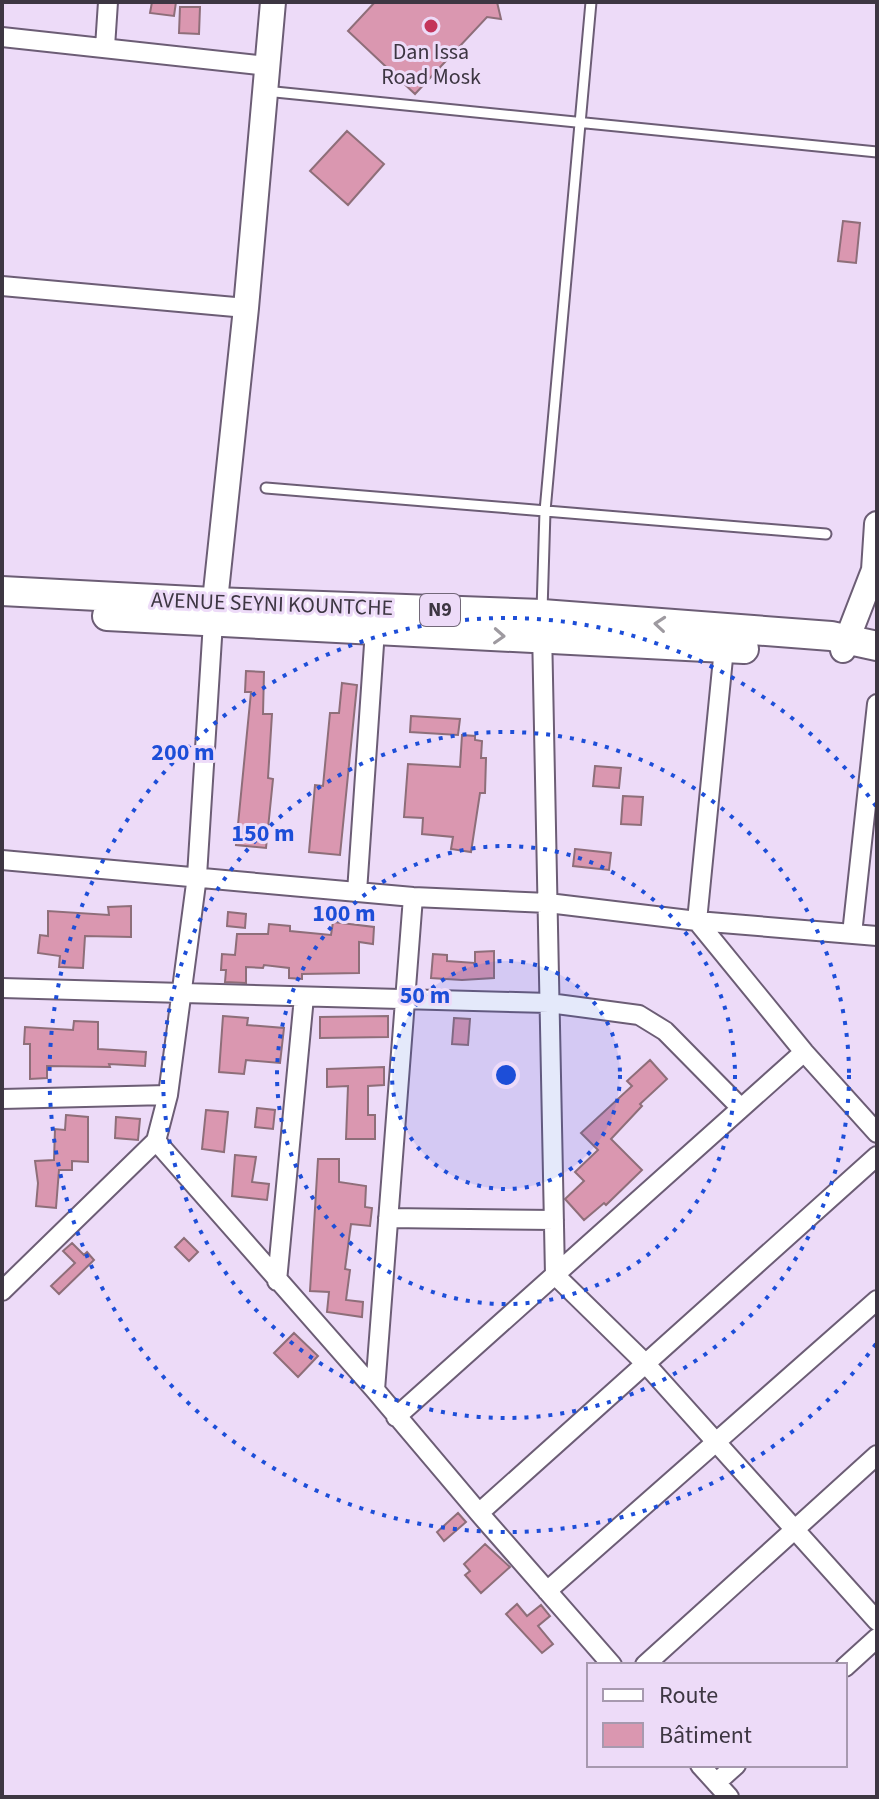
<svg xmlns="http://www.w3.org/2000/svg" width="879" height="1799" viewBox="0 0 879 1799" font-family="'Source Sans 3',sans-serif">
  <rect width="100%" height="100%" fill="#eddbf8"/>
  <path fill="#da97b0" stroke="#8e6e79" stroke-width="2" d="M152,2h24l-2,14 -24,-3z
    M375,2h122l4,17 -14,-2 -72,77 -67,-63z
    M180,7h20l-1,27 -20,-1z
    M347,131l37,33 -36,41 -38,-34z
    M843,221l17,2 -4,40 -18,-2z
    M246,671l18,1 -1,42h9l-4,64 5,1 -7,69 -30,-3 15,-153h-6z
    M342,683l15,2 -17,170 -31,-3 6,-67 8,1 7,-73h9z
    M411,716l49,3 -2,16 -48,-3z
    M462,735l13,1v4l7,1 -1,17h5l-1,35h-5l-9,59 -20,-3 2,-12 -31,-3 1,-16 -19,-1 4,-53 52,3z
    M595,766l26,2 -2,20 -26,-2z
    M623,796l20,1 -2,28 -20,-1z
    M575,849l36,4 -2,17 -36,-4z
    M131,906v31l-46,-1 -2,32 -24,-1 1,-11 -22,-3 2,-18 8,1v-25l61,4 -1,-8z
    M228,912l18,2 -1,14 -18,-2z
    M333,922l41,5 -1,17 -14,-2v31l-57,1v5l-13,-1v-10l-25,-3 -1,3 -17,-1v16l-21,-1 1,-12h-5l1,-16 13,1 2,-21h31l1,-10 21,2v5l41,4z
    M494,951v27l-32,2 -31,-2 2,-24 14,1v6l28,2v-11z
    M223,1016l25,2 -1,7 37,3 -4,35 -34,-3 -2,14 -25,-2z
    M388,1016v21l-68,1v-21z
    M454,1018l16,1 -2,26 -16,-1z
    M74,1021l24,1v27l48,3 -1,14 -36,-2 1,3 -63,-1v12l-17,1v-35h-6l1,-17 48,3z
    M650,1060l17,19 -27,25 2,2 -31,33 31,31 -36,35 -2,-2 -20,17 -19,-21 19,-18 -9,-9 23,-22 -17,-17 51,-47 -5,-5z
    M384,1067v18l-16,1v29h7v24h-29l2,-53 -21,1v-18z
    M257,1108l18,2 -2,19 -18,-2z
    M206,1110l22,2 -4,40 -22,-3z
    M66,1115l22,2v45l-16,-1v9h-13l-3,38 -20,-2 2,-23 -3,-22 19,-1 1,-31 10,1z
    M116,1117l24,2 -2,21 -23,-2z
    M235,1155l21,2 -4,25 17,2 -2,16 -35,-4z
    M318,1159h21v23l27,4 -1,21 7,1 -2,18 -19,-2 -6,45 5,1 -4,30 17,2 -1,15 -35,-5 2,-20 -19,-1z
    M184,1238l14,14 -9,9 -14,-14z
    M72,1243l12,12 3,-3 7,8 -35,34 -8,-8 24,-23 -12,-12z
    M294,1333l24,23 -20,21 -24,-24z
    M458,1513l8,9 -22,19 -7,-9z
    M485,1544l25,23 -29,26 -16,-18 5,-4 -6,-7z
    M517,1604l10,12 14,-11 9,11 -12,10 15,18 -11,9 -36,-39z"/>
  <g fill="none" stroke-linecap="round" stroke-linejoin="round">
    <defs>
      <path id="service" d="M265,91l612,61
        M266,488l560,46
        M542,611l3,-100 46,-509"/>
      <path id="minor" d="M2,37l265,29
        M105,47l3,-45
        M2,286l244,22
        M542,629l13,646 90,88 232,258
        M724,648l-27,273 107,131 73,81
        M2,860l411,37 135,6 149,18 180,15
        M357,892l18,-262
        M852,934l25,-230
        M2,988l547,15 90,12 26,16 76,77
        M2,1099l166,-4
        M156,1141l219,249 104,123 133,152
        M388,1218l166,2
        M277,1281l27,-284
        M2,1291l154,-150 12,-46 29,-219 16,-254
        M375,1390l38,-493
        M396,1417l408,-365
        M479,1513l398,-357
        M547,1591l330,-291
        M645,1665l232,-210
        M845,1667l32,-29
        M700,1765l29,32
        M716,1783l20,-18"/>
      <path id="secondary" d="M875,585l-1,-15 3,-46
        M213,620l33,-312 27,-306
        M843,650l31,-80"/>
      <path id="trunk" d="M2,591l211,11 329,12 289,22 46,10
        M107,616l637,33"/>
    </defs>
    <use href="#service" stroke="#6c5d75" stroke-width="13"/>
    <use href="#minor" stroke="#6c5d75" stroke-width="22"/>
    <use href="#secondary" stroke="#6c5d75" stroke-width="28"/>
    <use href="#trunk" stroke="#6c5d75" stroke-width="32"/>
    <use href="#service" stroke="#fff" stroke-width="9"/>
    <use href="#minor" stroke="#fff" stroke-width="18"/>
    <use href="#secondary" stroke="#fff" stroke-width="24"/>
    <use href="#trunk" stroke="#fff" stroke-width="28"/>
  </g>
  <defs><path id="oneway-chevron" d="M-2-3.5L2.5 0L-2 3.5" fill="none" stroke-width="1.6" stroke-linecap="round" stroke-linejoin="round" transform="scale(2)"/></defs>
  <g stroke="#9e9aa0">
    <use href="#oneway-chevron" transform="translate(660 624) rotate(-175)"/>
    <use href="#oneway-chevron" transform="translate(499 636) rotate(3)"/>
  </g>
  <circle cx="506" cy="1075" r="114" fill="#1d4ed8" fill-opacity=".12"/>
  <g fill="none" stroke="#1d4ed8" stroke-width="4" stroke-dasharray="4 8">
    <circle cx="506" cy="1075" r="114"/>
    <circle cx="506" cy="1075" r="229"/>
    <circle cx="506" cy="1075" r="343"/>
    <path d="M876 1344A457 457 0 1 1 876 806"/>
  </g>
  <circle fill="#c4345a" stroke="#eddbf8" stroke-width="3" cx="431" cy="26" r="8"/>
  <g text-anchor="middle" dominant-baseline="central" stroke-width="6" stroke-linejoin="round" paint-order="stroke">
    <rect fill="#eddbf8" stroke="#726879" stroke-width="2" x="420" y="594" width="40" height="32" rx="6"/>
    <g font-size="20" font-weight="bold" fill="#3d3642">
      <text x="440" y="610">N9</text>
    </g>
    <g font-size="22" fill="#3d3642" stroke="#eddbf8">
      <text x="431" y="52">Dan Issa<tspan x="431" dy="25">Road Mosk</tspan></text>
    </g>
    <g font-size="22" fill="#3d3642" stroke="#eddbf8">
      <text transform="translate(272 604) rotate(2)">AVENUE SEYNI KOUNTCHE</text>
    </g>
  </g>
  <circle cx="506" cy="1075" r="12" fill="#1d4ed8" stroke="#eddbf8" stroke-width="4"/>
  <g font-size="24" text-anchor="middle" font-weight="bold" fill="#1d4ed8" stroke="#eddbf8" stroke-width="6" stroke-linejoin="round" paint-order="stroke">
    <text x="183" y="760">200 m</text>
    <text x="263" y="841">150 m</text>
    <text x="344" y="921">100 m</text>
    <text x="425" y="1003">50 m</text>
  </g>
  <rect width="879" height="1799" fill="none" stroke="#3d3642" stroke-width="8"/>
  <rect x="587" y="1663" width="260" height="104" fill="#eddbf8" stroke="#a799af" stroke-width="2"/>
  <rect x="603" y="1689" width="40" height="12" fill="#ffffff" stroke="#a799af" stroke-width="2"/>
  <text x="659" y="1703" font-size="24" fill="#3d3642">Route</text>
  <rect x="603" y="1723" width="40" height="24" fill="#da97b0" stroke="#a799af" stroke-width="2"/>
  <text x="659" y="1743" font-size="24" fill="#3d3642">Bâtiment</text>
</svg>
